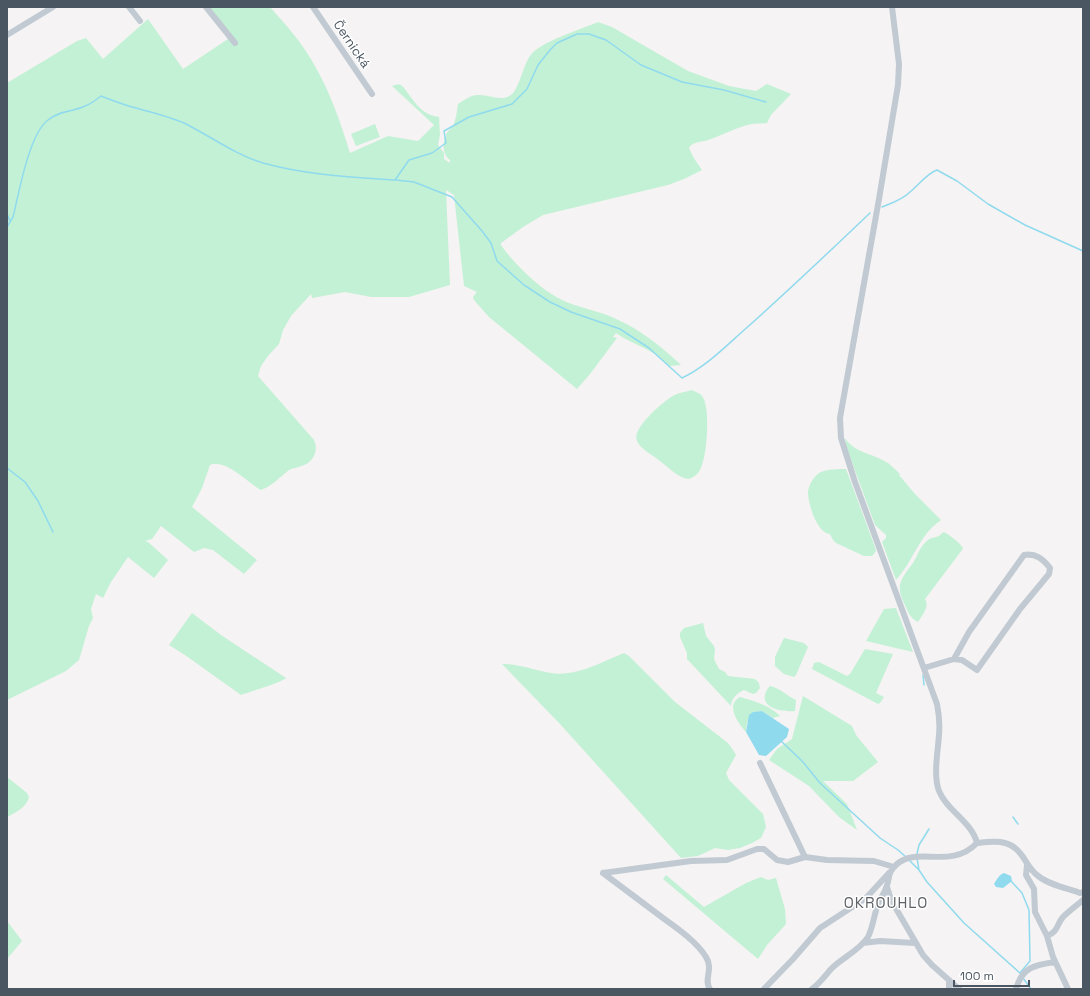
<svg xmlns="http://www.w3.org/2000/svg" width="1090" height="996" viewBox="0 0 1090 996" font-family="'Space Grotesk',sans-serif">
  <rect width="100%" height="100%" fill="#f5f3f3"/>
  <path fill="#c3f1d5" d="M209,7h61c17,19 34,38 46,61 15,26 25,56 34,85l38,-17 30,5 16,-16 -42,-39c3,-1 6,-2 9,-1 3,2 4,5 6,7 9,12 16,23 32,25l1,18 -2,10 6,8v6l6,4v-3c-8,-6 -8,-18 -3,-27 1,-2 4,-5 6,-7 3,-6 4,-15 5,-22 6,-4 13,-9 20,-9 10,-1 23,7 33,0 8,-6 12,-29 19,-39 9,-14 52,-27 68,-34l14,5 76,44 41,15 27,5 11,-7 24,10 -20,21 -4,8c-5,1 -10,0 -15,1 -15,3 -29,11 -44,16 -7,2 -16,2 -19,8 3,8 8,15 13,22l-18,9 -16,6 -125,30 -20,12 -22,16v2c13,19 40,45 61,55 16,8 35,10 52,18 24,10 48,29 67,47l-12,1c-13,-16 -36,-21 -53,-33l-3,4 4,1 -27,36 -13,15 -88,-72 -15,-17 -1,-3 4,-5 -13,-6 -10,-91 -8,-5 4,95 -41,12h-38l-26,-5 -33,6 -1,-4 -20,22 -8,14 -4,14 -11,12 -7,10 -3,10 56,64c5,11 -1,23 -13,26 -4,2 -8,2 -12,4 -9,7 -17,16 -28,20 -13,-7 -36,-32 -51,-25l-8,23 -10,19 65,53 -13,14 -31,-24 -9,-2 -10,4 -33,-26 -9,13 -7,2 3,1 20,18 -14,18 -26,-21 -17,25 -8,16 -7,-4 -5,15 2,9 -4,8 -10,34 -13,11 -59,29v-617l70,-42 9,-3 17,21 45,-40 35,50 48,-32z
    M375,124l5,13 -24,9 -5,-12z
    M692,390c3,2 8,3 10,6 9,11 5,62 -2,74 -3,5 -7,8 -12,9 -11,-2 -20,-12 -28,-18 -7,-6 -20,-12 -23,-20 -6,-12 25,-38 34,-44 6,-4 14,-5 21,-7z
    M845,438c9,15 30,16 43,25 4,3 8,7 12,11l-1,1 16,19 26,26 -1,1c-21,14 -27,41 -44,59l-14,-38 4,-4v-3l-11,-10 -29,-79z
    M846,469l29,78 1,4 -4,5h-8l-28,-13 -3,-3 -3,-6c-13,-1 -22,-30 -22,-42 0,-6 7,-18 13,-20 7,-3 18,-3 25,-3z
    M944,532c7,4 14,9 19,16l-1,2 -37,49c5,8 -3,16 -7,23 -8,-4 -10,-10 -13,-17 -2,-4 -5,-10 -5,-15 -2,-9 8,-20 13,-27 5,-8 7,-17 15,-23 3,-3 8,-2 11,-4 2,-2 3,-3 5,-4z
    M896,608l17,44 -47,-11 18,-32z
    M192,613l29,22 65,43c-3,4 -37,14 -45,17l-56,-40 -16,-10z
    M703,623l3,13 8,10 1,4 -1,9 5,10 6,3 3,4 27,3 4,4 1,5 -4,5 -3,1 -9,-4c-7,3 -13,9 -13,16l-44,-47v-6l-7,-16v-4l4,-5z
    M784,638l20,5 4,4 -12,28 -2,2 -10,-3 -9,-8v-9z
    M865,649l28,5 -17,39 8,4 -4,6 -2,1 -66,-35 2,-6 5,-1 28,14 3,-2z
    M624,653l5,3 46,46 53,41 5,7 3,5 -10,18 3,7 34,34 3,13 -5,11 -9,5 -12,5 -12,2 -13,-2 -17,8 -17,2 -121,-134 -58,-60c17,0 32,6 49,9 25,4 51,-11 73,-20z
    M770,686c10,2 17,10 26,14l-1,11c-10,1 -33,-2 -30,-16 1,-4 2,-6 5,-9z
    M803,696l49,30 4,9 22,27 -25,19h-30l24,23 10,26 -18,-13 -30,-31 -40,-26 8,-11 15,-10z
    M740,697c14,4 29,8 40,19l-7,2 -11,-7 -9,1 -6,11 -1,9c-8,-9 -21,-27 -6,-35z
    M7,777l20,16 2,4c-2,10 -14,16 -22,20z
    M666,875l38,32 42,-24 15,-6 7,3 8,-2 9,31 1,15 -19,21 -9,14 -95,-80z
    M7,921l15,20 -15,18z"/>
  <path fill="#90daee" d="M762,711l27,18 -2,8 -21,19 -7,-1 -13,-23 3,-17 4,-3z
    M1004,873l7,3 1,5 -9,7 -7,-1 -2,-3c3,-5 5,-9 10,-11z"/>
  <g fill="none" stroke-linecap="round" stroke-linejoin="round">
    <path stroke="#90daee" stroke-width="1.5" d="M396,180l18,2 38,15 30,34 9,12 6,18 27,24 26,17 21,10 49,17 29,19 33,30c23,-11 42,-30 61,-47 43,-38 85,-78 127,-118
      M882,207c10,-4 20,-7 28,-15 9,-7 16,-18 27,-22l20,11 31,23 37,21 58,26
      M7,214l3,7
      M7,227l6,-10c6,-24 16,-83 35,-97 12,-10 25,-8 37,-14 6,-2 11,-6 16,-10 10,4 21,8 31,11 18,5 36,9 52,16 26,13 52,32 79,40 43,12 88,14 132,17l14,-20 23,-7 14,-10 -2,-12 25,-14 43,-13 15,-15 11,-24 12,-15 7,-7 20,-9h12l17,6 35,25 41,17 42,8 42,12
      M7,468l18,14 13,19 15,31
      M923,675l1,10
      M780,740l23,22 17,21 60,55 18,12 8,7
      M1013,817l5,7
      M917,854l2,-9 10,-16
      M917,858l2,12 8,12 37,41 57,51
      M909,860l10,10
      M1010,880l12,13 7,17 1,51 -10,12
      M1023,978l8,11"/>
    <path stroke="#c1cad2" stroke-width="6" d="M129,7l11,14
      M206,7l29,36
      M313,7l59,87
      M7,35l46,-28
      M924,668l30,-9 8,1 15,10 43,-61 29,-35 1,-6c-7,-9 -14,-15 -26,-13l-55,77 -15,27
      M760,763l45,94 22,3 47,1 20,6
      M977,843c16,-2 32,-4 43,10 6,7 9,16 17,22 11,10 30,13 43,18l3,-1
      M1027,865l-1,10 8,14 1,23 12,24 6,21 15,32
      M603,873l88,-12 36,-1 30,-11h7l13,11 11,2 17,-5
      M603,873c20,15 40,30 60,45 14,10 34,24 43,39 8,12 -3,23 4,32
      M887,887l4,13 32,55 9,10 27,24
      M1047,936c12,-5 9,-11 16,-19 6,-6 13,-11 20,-17
      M863,943l17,-2 35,2
      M764,989l29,-30 27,-31 46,-30 23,-25
      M812,989c8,-6 13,-13 19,-20 11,-11 29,-19 37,-32 5,-10 6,-22 10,-33 2,-5 6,-10 8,-16 5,-11 0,-14 11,-24 20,-18 54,6 80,-21 -5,-21 -30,-32 -38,-52 -6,-16 -1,-40 0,-56 1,-11 0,-21 -2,-31l-82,-222 -14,-44 -1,-20 39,-219 19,-114 1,-21 -7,-57
      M949,989v-9
      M1016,989c6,-22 19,-24 39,-27"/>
  </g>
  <g text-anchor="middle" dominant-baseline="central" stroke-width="3" stroke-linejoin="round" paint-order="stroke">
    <g font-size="13" fill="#4a5661" stroke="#fff">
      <text transform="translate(352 44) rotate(56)">Černická</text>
    </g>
    <g font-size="15" letter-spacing="1" fill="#5f6368" stroke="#fff">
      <text x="886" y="902">OKROUHLO</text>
    </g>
  </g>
  <rect width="1090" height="996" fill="none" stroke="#4a5661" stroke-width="16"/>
  <path d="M954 980v6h75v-6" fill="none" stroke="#4a5661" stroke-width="2"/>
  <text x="960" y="980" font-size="12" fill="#4a5661" stroke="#ffffff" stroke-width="3" paint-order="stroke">100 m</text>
</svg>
